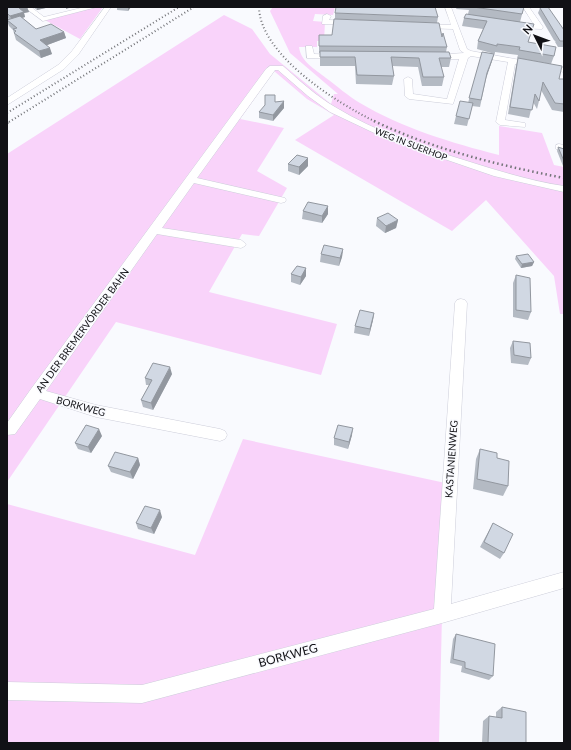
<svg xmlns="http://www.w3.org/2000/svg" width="571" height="750" viewBox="0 0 571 750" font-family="Lato,sans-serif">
  <rect width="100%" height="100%" fill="#f9fafe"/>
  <path fill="#f9d3fa" d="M90,7h13l-23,32 -37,-20z
    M273,7h62l-2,8 -18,-1 -2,7 12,1 -1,19h-7v6h-18c2,15 16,22 27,31 11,8 22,18 34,25 42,25 92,40 139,52v-29l43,7 12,32 10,2v147h-4l-6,-38 -68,-76 -34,31 -157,-91 39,-25 -27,-16 -33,-28 -34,48 44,9 -27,43 30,17 -28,48 -17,-2 -33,58 128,32 -16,51 -205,-53 -109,160v-328l217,-139 28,14 18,25 61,50 3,-10h4l-48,-41 -20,-42z
    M243,439l207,45 -8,131 -3,128h-432v-239l188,51z"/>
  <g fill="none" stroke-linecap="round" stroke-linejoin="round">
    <defs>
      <path id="minor" d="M24,7h7l13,10 41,-10h12l-54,14z
        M105,7h6l-33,48 -14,14 -57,36v-7l51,-33 14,-14z
        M445,7h6l16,42 4,2 93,17v4l-49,-8 -10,56 20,3v4l-25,-2 -4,-3 12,-60 -37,-6 -3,2 -15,46 -44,-5 -4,-3 -1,-17 4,-2 4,2 1,15 34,5 12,-40h-25l-4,-2 4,-2 30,-2 -4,-3 -7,-21 -30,-1 -4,-2 4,-2 28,1z
        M523,7h6l14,20 -1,2 -28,-1v-4h3l17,1z
        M327,14l4,2 -2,4 23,1 4,2 -4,2 -30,-1 1,-8z
        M306,46h6l2,8 22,1 4,2 -4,2 -29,-1z
        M270,66h13c17,15 33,30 52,41 41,25 87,40 132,54 32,10 64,20 97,25v6l-70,-16 -105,-36 -59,-28 -22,-16 -30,-26h-3l-78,108 88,20 1,2 -1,2 -4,1 -87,-20 -32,45 79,12 5,4 -1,2 -4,2 -84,-14 -111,157 50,14 124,24 5,2 2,4 -2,4 -5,2 -124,-24 -56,-18 -25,35 -8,1v-12l24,-34 235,-320z
        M559,144l5,1v6l-8,-2v-4z
        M461,299l4,1 2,3 -16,301 113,-32v16l-122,35 -300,80 -135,-3v-18l135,3 292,-76 21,-306 2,-3z"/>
    </defs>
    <use href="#minor" stroke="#cdceda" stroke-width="1"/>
    <use href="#minor" fill="#fff" fill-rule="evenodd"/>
    <path stroke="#737478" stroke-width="2" stroke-dasharray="1 2.5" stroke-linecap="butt" d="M259,7c1,48 78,96 117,115
      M7,113l172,-106
      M9,122l185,-115"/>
    <path stroke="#737478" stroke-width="2.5" stroke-dasharray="1.5 3" stroke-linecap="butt" d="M374,121c61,29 124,44 190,57
      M7,123l3,-2"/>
  </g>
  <path fill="#b4bac3" d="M7,7h20l2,5 -5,1 1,4 -3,1 14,11 28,3 2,6 -19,7 5,9 -11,4 -25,-18 -3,-10 -4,-4 -2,-5v-1l2,-1 -2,-1z
    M33,7h17l-13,3z
    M117,7h14l-3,4 -11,-1z
    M457,7h67l-4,15 8,20 26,14 -3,8 -34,-6 1,-3 -23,-3v2l-18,-5 1,-8 5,-12 -21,-3 2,-8 4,-4 1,-4 -13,-1z
    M540,8l24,22v17h-6l-20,-34z
    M335,13l103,4 -1,6 -102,-4z
    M319,35l123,2 5,10 -1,5 5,6 -2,9h-8l3,10 -2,9h-20l-4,-19 -26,-1 2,10 -2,9 -36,-1 -1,-18h-35v-13h-1z
    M482,52l12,2 -2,7 -6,18 -6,28 -8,-1 -5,20 -13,-2 2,-8 12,-13z
    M518,58l41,21h5v33l-12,-2 -11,-20 -2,11 -2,8 -4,-7 -4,16 -21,-4 8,-48z
    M275,102l9,6 -11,13 -14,-3v-6z
    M558,147l6,2v17h-1l-6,-15z
    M308,158v8l-9,9 -11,-4v-7z
    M328,206v8l-6,9 -20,-4 1,-8z
    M377,218l21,2 -2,8 -11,5 -9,-7z
    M343,249l-1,8 -3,9 -19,-4 1,-8z
    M516,256l18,6 -2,4 -11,2 -6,-9z
    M306,268v8l-6,9 -9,-3v-8z
    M516,275l15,37 -3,8 -15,-3v-34z
    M374,313l-1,7 -4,16 -15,-3 1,-7z
    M513,341l18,17 -3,7 -17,-2 -1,-15z
    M172,374l-19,36 -10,-3 -2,-7 8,-15h-3l-1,-7z
    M352,435l-4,14 -14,-4v-7z
    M102,436l-11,17 -13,-4 -3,-6z
    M480,449l17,9 11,28 -5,10 -30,-7 3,-30z
    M138,458l2,7 -7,14 -22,-7 -3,-6z
    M162,517l-8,17 -16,-5 -2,-6z
    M493,523l11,30 -4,6 -20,-12z
    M456,634l37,42 -4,4 -28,-8 1,-6 -12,-3 3,-24z
    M502,707l24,36h-44l1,-22 6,-5 7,1v-5z"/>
  <path fill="#92979f" d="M23,7h4l2,5 -5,1 1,4 -13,4 -2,-5 9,-8z
    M37,7h13l-13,3z
    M66,7h6l-6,2z
    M128,7h3l-3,4z
    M64,32l2,6 -24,9 -2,-7z
    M50,48l2,6 -11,4 -2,-7z
    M494,54l-2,7 -7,19 2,-7z
    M284,101v7l-11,13v-6z
    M308,158v8l-9,9v-8z
    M328,206v8l-6,9v-7z
    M398,220l-2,8 -11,5 1,-7z
    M343,249l-1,8 -3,9 1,-8z
    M534,262l-2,4 -11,2 1,-4z
    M306,268v8l-6,9 1,-8z
    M374,313l-1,7 -4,16 1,-7z
    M170,367l2,7 -19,36 -2,-7z
    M353,428l-1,7 -4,14 1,-7z
    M99,429l3,7 -11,17 -3,-6z
    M138,458l2,7 -7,14 -3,-7z
    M160,510l2,7 -8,17 -3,-6z"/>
  <path fill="#d1d8e3" stroke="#92979f" d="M7,7h17l-5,1 5,4 -14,4 -3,-3z
    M336,7h99l3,10 -103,-4z
    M473,7h51l-2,7z
    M542,7h6l16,23v11h-4l-20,-33z
    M466,14l68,10 -6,18 28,5 -2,9 -35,-6 1,-3 -23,-3v2l-19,-5 9,-20 -23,-3z
    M20,16l16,13 15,-5 13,8 -24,8 10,8 -11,3 -25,-18 2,-2 -3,-2 4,-1 -10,-8z
    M334,19l105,4 3,14 1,-4 4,14 -128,-1v-11h13z
    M320,51l129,1 2,6h-12l5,19h-21l-4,-19 -28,-1 3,19 -37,-1 -2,-18h-35z
    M482,52l12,2 -7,19 -6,27 -12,-2z
    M518,58l44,8 -3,13h5v25l-9,-1 -12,-21 -4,19 -4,-7 -3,16 -22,-3z
    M265,95h10v7l9,-1 -11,14 -14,-3 6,-7z
    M460,101l13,2 -4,16 -13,-3z
    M558,147l6,2v12z
    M297,155l11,3 -9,9 -11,-3z
    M308,202l20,4 -6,10 -19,-5z
    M388,213l10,7 -12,6 -9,-8z
    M324,245l19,4 -3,9 -19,-4z
    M528,254l6,8 -12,2 -6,-8z
    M297,266l9,2 -5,9 -10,-3z
    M516,275l14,3 1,34 -15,-2z
    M360,310l14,3 -4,16 -15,-3z
    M513,341l17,2 1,15 -17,-3z
    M153,363l17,4 -19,36 -10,-3 11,-20 -7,-2z
    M86,425l13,4 -11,18 -13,-4z
    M338,425l15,3 -4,14 -15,-4z
    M480,449l17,4v5l12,3 -1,25 -31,-7z
    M115,452l23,6 -8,14 -22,-6z
    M145,506l15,4 -9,18 -15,-5z
    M493,523l20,11 -9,19 -20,-11z
    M456,634l39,10 -2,32 -28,-8v-6l-12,-3z
    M502,707l24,5v31h-38l1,-27 13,2z"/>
  <g text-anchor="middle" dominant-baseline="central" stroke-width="3" stroke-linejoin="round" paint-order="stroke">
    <g font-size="9" fill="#111115" stroke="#f9fafe">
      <text transform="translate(411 144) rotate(21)">WEG IN SUERHOP</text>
    </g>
    <g font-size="10" fill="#111115" stroke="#f9fafe">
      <text transform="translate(82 330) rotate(-54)">AN DER BREMERVÖRDER BAHN</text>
      <text transform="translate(81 406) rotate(15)">BORKWEG</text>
      <text transform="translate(451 459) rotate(-86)">KASTANIENWEG</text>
    </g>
    <g font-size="12" fill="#111115" stroke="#f9fafe">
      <text transform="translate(288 655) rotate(-15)">BORKWEG</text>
    </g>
  </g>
  <rect width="571" height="750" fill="none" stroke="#111115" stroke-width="16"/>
  <g transform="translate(535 36) rotate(312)" stroke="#f9fafe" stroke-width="3" paint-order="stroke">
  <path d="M0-3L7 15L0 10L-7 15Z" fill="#111115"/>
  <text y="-6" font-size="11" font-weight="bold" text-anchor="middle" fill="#111115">N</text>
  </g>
</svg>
